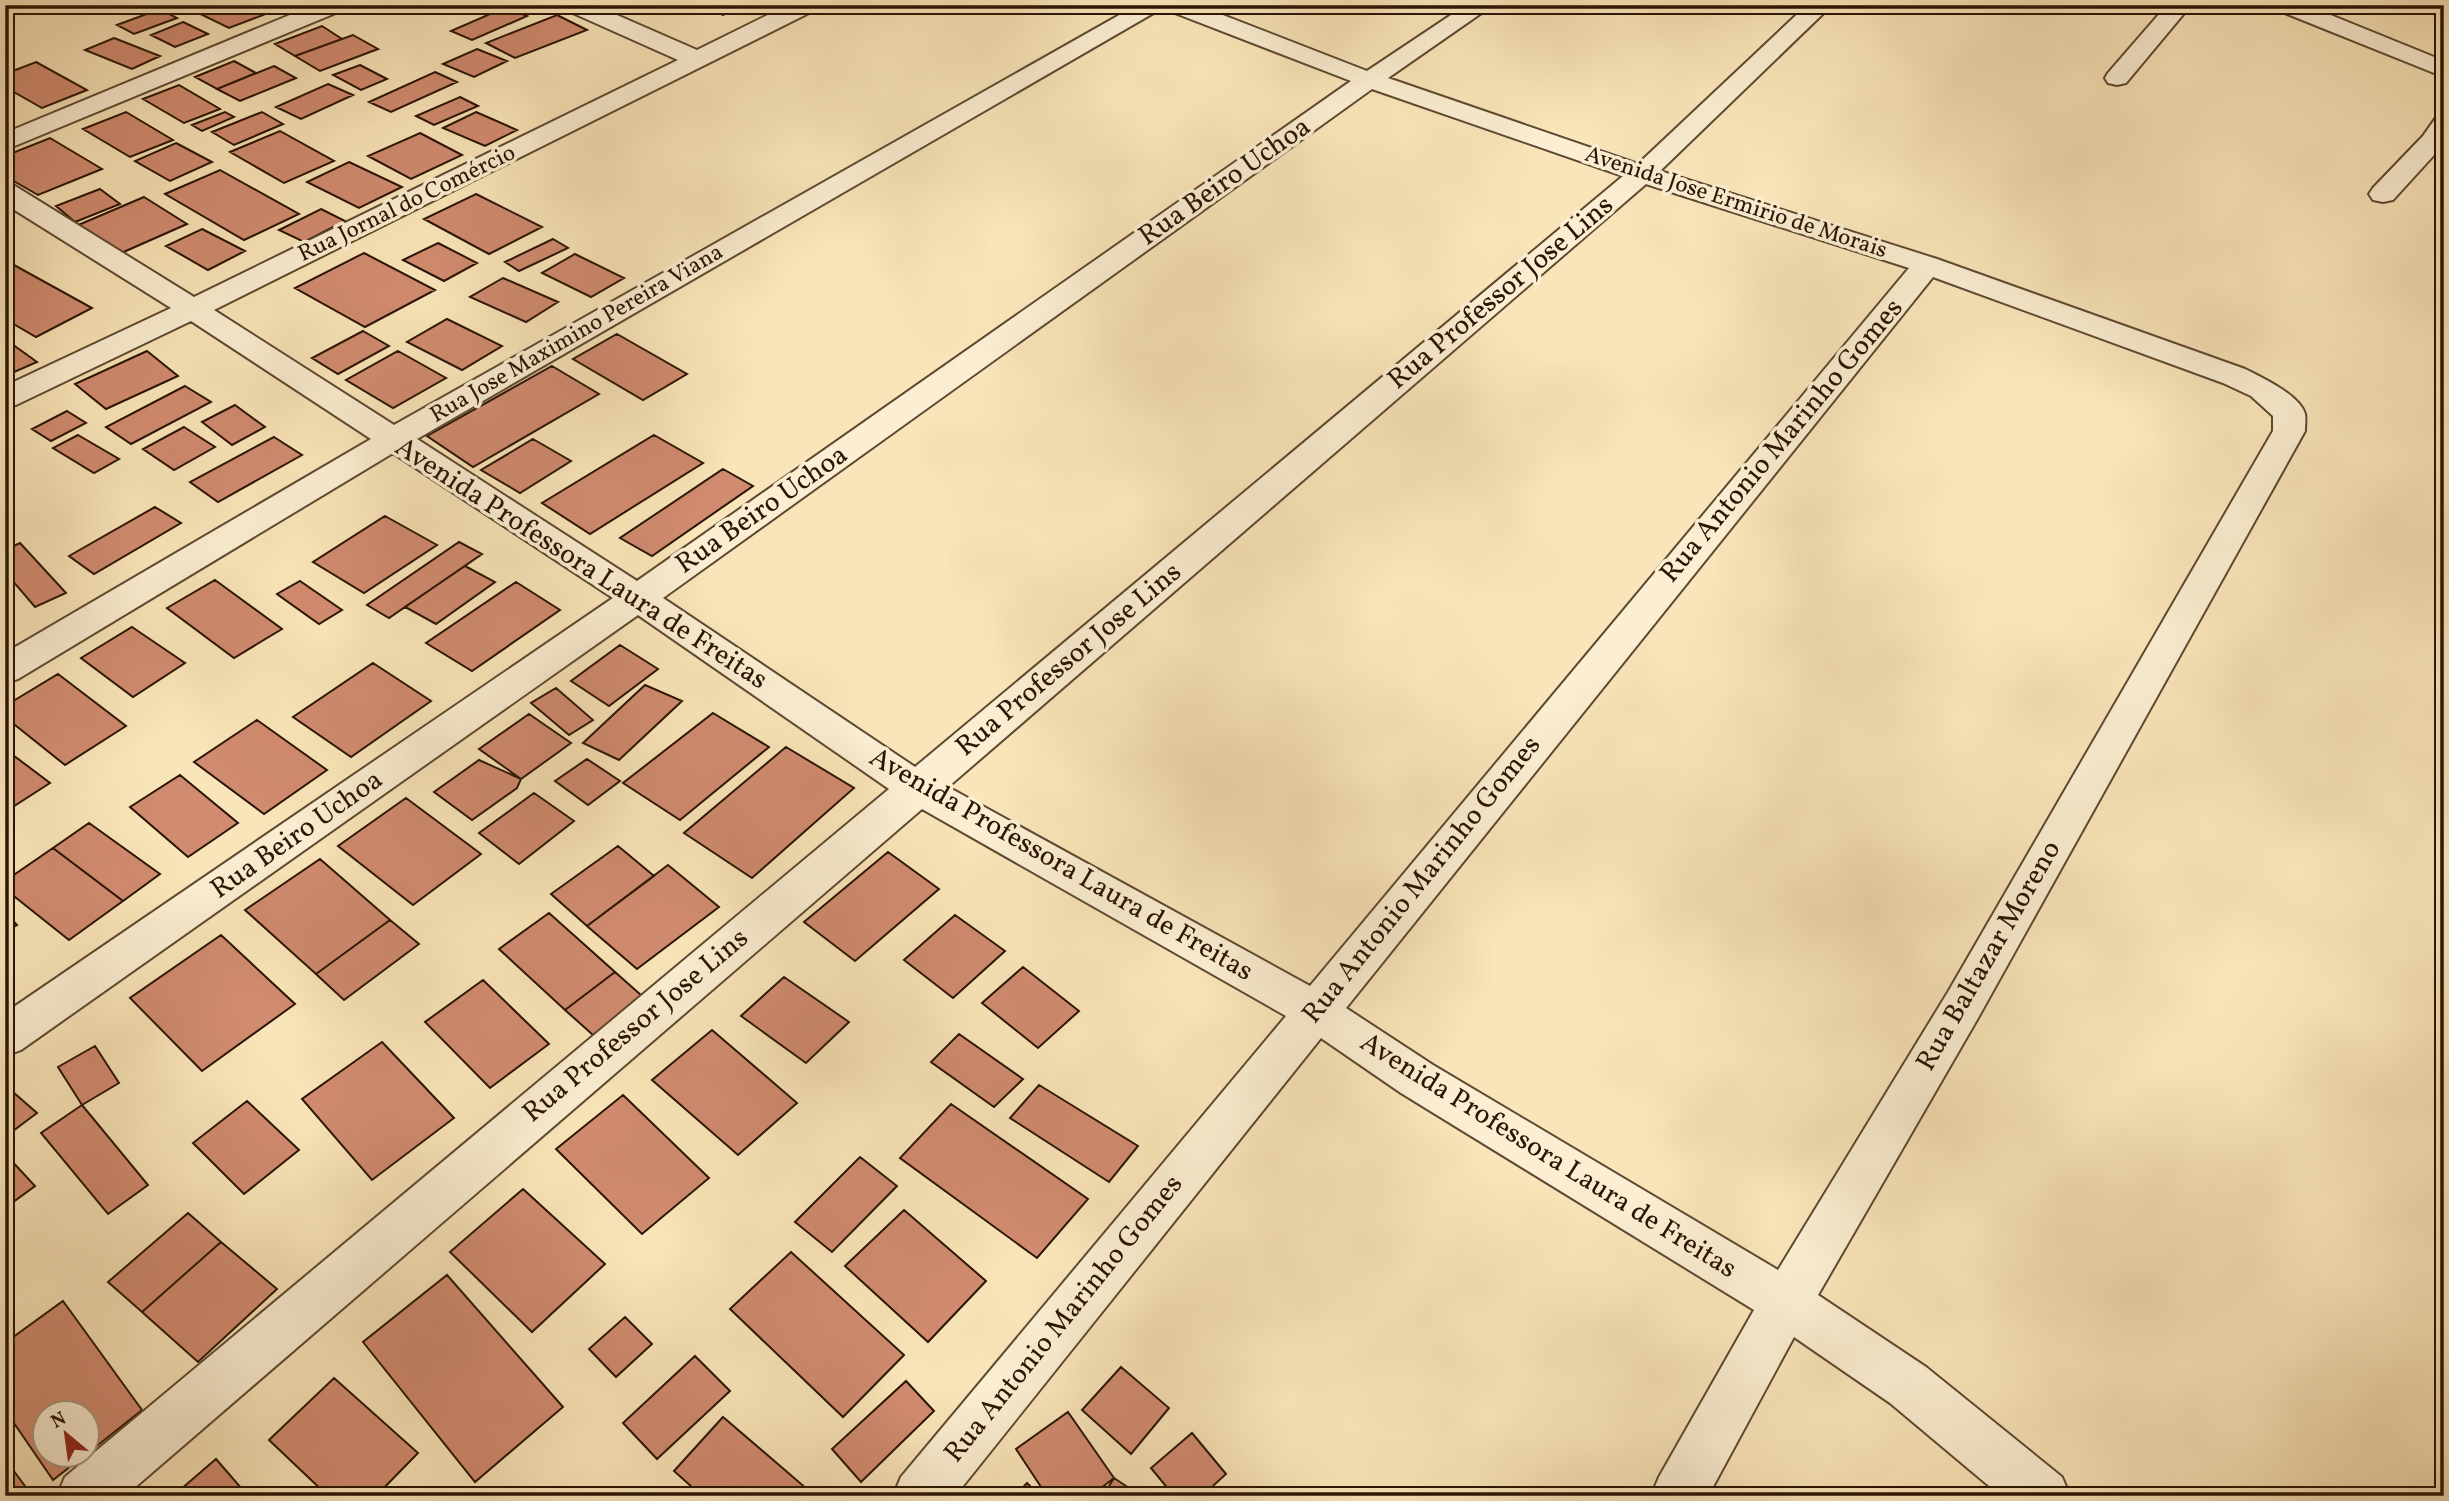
<svg xmlns="http://www.w3.org/2000/svg" width="2449" height="1501" viewBox="0 0 2449 1501" font-family="Vollkorn,serif">
  <rect width="100%" height="100%" fill="#f9e5b9"/>
  <filter id="stains"><feTurbulence type="fractalNoise" baseFrequency=".00286" numOctaves="4"/><feColorMatrix values="0 0 0 0 .2 0 0 0 0 .09 0 0 0 0 .02 0 0 0 .5 -.17"/></filter>
  <radialGradient id="worn" r=".72"><stop offset=".6" stop-color="#630" stop-opacity="0"/><stop offset="1" stop-color="#630" stop-opacity=".3"/></radialGradient>
  <path fill="#d18b70" stroke="#2a1404" stroke-width="2" d="M191,5h90l3,2 -55,21 -43,-21z
    M465,5h31l-17,7z
    M700,5h45l-22,10z
    M506,7l21,9 -55,24 -21,-9z
    M160,9l17,9 -43,16 -17,-9z
    M557,15l30,15 -72,28 -29,-15z
    M183,22l25,12 -33,13 -24,-12z
    M322,26l20,13 -47,17 -20,-12z
    M353,35l25,14 -58,22 -25,-15z
    M114,38l46,18 -28,13 -47,-19z
    M477,49l30,12 -33,16 -31,-13z
    M234,61l22,12 -39,16 -22,-12z
    M36,62l51,28 -45,18 -37,-21v-13z
    M360,65l27,14 -26,11 -28,-15z
    M274,66l22,12 -56,23 -23,-12z
    M435,72l22,10 -66,30 -22,-10z
    M328,84l25,11 -52,24 -25,-12z
    M179,85l41,24 -36,14 -41,-24z
    M460,97l18,9 -44,19 -18,-9z
    M126,112l47,28 -43,17 -47,-28z
    M225,112l9,5 -32,14 -10,-6z
    M262,112l21,12 -49,21 -22,-13z
    M476,112l41,18 -32,16 -42,-18z
    M280,131l54,30 -50,22 -54,-31z
    M420,133l42,22 -51,24 -43,-23z
    M50,138l52,31 -64,26 -33,-19v-20z
    M176,143l36,19 -42,19 -35,-20z
    M349,162l53,25 -43,21 -52,-26z
    M220,170l79,44 -55,26 -79,-46z
    M100,189l20,15 -45,18 -19,-16z
    M476,194l66,33 -53,27 -65,-35z
    M144,197l43,27 -68,30 -43,-28z
    M321,209l24,12 -41,21 -25,-12z
    M202,229l43,22 -37,19 -42,-24z
    M553,239l15,9 -49,23 -14,-9z
    M438,243l39,20 -33,18 -41,-21z
    M364,253l71,37 -70,37 -70,-39z
    M575,254l49,24 -33,19 -49,-24z
    M14,265l78,43 -56,29 -31,-18v-50z
    M503,278l55,24 -32,20 -56,-25z
    M447,319l55,27 -40,24 -55,-28z
    M363,331l26,15 -51,28 -26,-16z
    M617,334l70,40 -44,26 -70,-41z
    M5,339l32,23 -32,14z
    M147,351l31,25 -72,33 -31,-25z
    M398,351l48,27 -53,30 -47,-28z
    M552,366l47,28 -126,73 -46,-31z
    M185,386l26,16 -80,42 -25,-17z
    M235,405l30,22 -33,18 -30,-23z
    M67,411l19,12 -35,18 -19,-12z
    M184,427l31,20 -41,23 -31,-21z
    M78,435l41,24 -25,14 -41,-25z
    M654,435l49,28 -113,71 -48,-31z
    M274,437l28,18 -84,47 -28,-20z
    M533,439l38,22 -51,32 -39,-23z
    M723,469l30,17 -101,70 -32,-18z
    M155,507l26,16 -87,51 -25,-18z
    M385,516l52,29 -73,48 -51,-31z
    M459,542l23,12 -93,64 -22,-13z
    M20,543l46,50 -31,14 -30,-35v-22z
    M465,566l30,16 -59,42 -31,-17z
    M215,580l67,49 -48,29 -67,-50z
    M300,581l42,29 -23,14 -42,-30z
    M516,582l44,28 -88,61 -46,-28z
    M132,627l53,36 -52,34 -52,-39z
    M620,645l38,24 -49,37 -38,-25z
    M373,663l58,38 -80,56 -58,-40z
    M58,674l68,52 -61,39 -60,-48v-11z
    M645,685l37,16 -63,59 -36,-17z
    M556,688l37,32 -24,15 -38,-32z
    M713,713l56,34 -89,73 -57,-37z
    M529,714l42,29 -50,36 -42,-30z
    M257,720l70,50 -63,44 -70,-52z
    M786,747l68,41 -102,90 -68,-45z
    M5,749l45,34 -45,29z
    M587,759l33,22 -32,24 -33,-24z
    M479,760l42,19 -4,9 -45,32 -38,-28z
    M180,775l58,48 -50,34 -58,-50z
    M534,793l40,28 -55,43 -40,-31z
    M406,798l75,56 -68,51 -75,-59z
    M89,823l71,51 -37,27 -70,-53z
    M618,846l36,30 -67,50 -36,-32z
    M53,848l70,53 -54,39 -64,-51v-8z
    M888,852l51,37 -84,72 -51,-39z
    M320,859l70,61 -74,54 -71,-64z
    M668,865l51,42 -82,62 -50,-43z
    M5,912l12,13 -12,7z
    M549,913l66,59 -50,38 -66,-61z
    M955,915l50,36 -52,47 -49,-38z
    M390,920l29,24 -75,56 -28,-26z
    M221,935l74,69 -93,67 -72,-73z
    M1023,967l56,44 -41,37 -56,-45z
    M615,972l27,24 -49,39 -28,-25z
    M784,977l65,45 -43,41 -65,-47z
    M483,980l66,64 -59,44 -65,-66z
    M712,1030l85,73 -59,52 -86,-75z
    M959,1034l64,45 -29,28 -63,-45z
    M382,1042l72,76 -82,62 -70,-81z
    M95,1046l24,37 -37,22 -24,-38z
    M5,1085l32,28 -32,24z
    M1039,1085l99,61 -29,36 -99,-64z
    M623,1095l86,83 -67,56 -86,-85z
    M247,1101l52,49 -55,44 -51,-51z
    M951,1104l137,95 -51,59 -137,-100z
    M82,1105l66,80 -40,29 -67,-81z
    M860,1157l37,29 -65,66 -37,-30z
    M9,1158l26,28 -30,22v-47z
    M523,1189l82,75 -73,68 -82,-80z
    M904,1210l82,71 -58,61 -83,-76z
    M188,1213l33,29 -79,70 -34,-30z
    M221,1242l56,47 -79,73 -56,-50z
    M791,1252l113,103 -61,62 -113,-108z
    M447,1275l116,132 -88,75 -112,-140z
    M63,1301l79,109 -54,43v-39h-42v42h38l-31,24 -48,-70v-67z
    M625,1317l27,27 -36,33 -27,-28z
    M695,1356l35,35 -73,68 -34,-36z
    M1121,1367l48,41 -38,46 -49,-44z
    M334,1378l84,75 -42,43h-48l-59,-56z
    M906,1381l28,30 -73,71 -29,-33z
    M1068,1412l46,66 -23,18h-44l-31,-47z
    M723,1417l84,72 -6,7h-99l-28,-25z
    M1192,1433l34,41 -24,22h-28l-23,-28z
    M5,1459l20,27 -12,10h-8z
    M216,1459l32,37h-75z
    M1114,1478l27,18h-38z
    M1027,1483l13,13h-25z"/>
  <g fill="none" stroke-linecap="round" stroke-linejoin="round">
    <defs>
      <path id="minor" d="M314,5h32l-3,5 -338,140v-17z
        M563,5h31l103,45 91,-45h30l-3,5 -601,300 180,115 743,-420h60l170,66 99,-66h27l-105,73 250,86 169,-159h25l-172,166 277,88 308,110c16,8 55,26 60,45 1,4 0,12 0,17l-327,587 -160,277 108,72 136,110 8,19h-69l-111,-93 -96,-66 -86,159h-57l8,-19 95,-167 -353,-217 -80,-55 -366,458h-62l8,-19 385,-461 -364,-207 -797,687h-68l8,-19 824,-688 -251,-174 -617,435 -16,6v-43l608,-415 -220,-145 -375,226 -13,4v-30l366,-214 -180,-118 -175,84 -11,2v-21l166,-78 -166,-104v-20l10,2 179,111 484,-237 -112,-50zM1164,7l3,3 184,71 -714,500 -220,-142zM1372,89l251,87 -708,591 -252,-169zM1646,184l263,84 -599,718 -362,-199zM1933,277l290,106 28,13 22,20v15l-325,561 -170,278 -345,-205 -87,-57z
        M2167,5h24l-65,78 -9,2 -9,-2 -3,-5 3,-5z
        M2274,5h32l138,56v16l-167,-67z
        M2444,116v28l-51,56 -10,2 -10,-2 -4,-6 4,-6 50,-52 12,-17z"/>
    </defs>
    <use href="#minor" stroke="#5e4831" stroke-width="4"/>
    <use href="#minor" fill="#fbeed2" fill-rule="evenodd"/>
  </g>
  <g text-anchor="middle" dominant-baseline="central" stroke-width="7" stroke-linejoin="round" paint-order="stroke">
    <g font-size="23" fill="#2a1404" stroke="#fbeed2">
      <text transform="translate(1736 203) rotate(18)">Avenida Jose Ermirio de Morais</text>
      <text transform="translate(407 204) rotate(-26)">Rua Jornal do Comércio</text>
      <text transform="translate(577 334) rotate(-30)">Rua Jose Maximino Pereira Viana</text>
    </g>
    <g font-size="28" fill="#2a1404" stroke="#fbeed2">
      <text transform="translate(1225 182) rotate(-35)">Rua Beiro Uchoa</text>
      <text transform="translate(1501 293) rotate(-40)">Rua Professor Jose Lins</text>
      <text transform="translate(1782 441) rotate(-50)">Rua Antonio Marinho Gomes</text>
      <text transform="translate(762 510) rotate(-35)">Rua Beiro Uchoa</text>
      <text transform="translate(581 564) rotate(33)">Avenida Professora Laura de Freitas</text>
      <text transform="translate(1069 660) rotate(-40)">Rua Professor Jose Lins</text>
      <text transform="translate(297 835) rotate(-35)">Rua Beiro Uchoa</text>
      <text transform="translate(1061 865) rotate(30)">Avenida Professora Laura de Freitas</text>
      <text transform="translate(1422 880) rotate(-51)">Rua Antonio Marinho Gomes</text>
      <text transform="translate(1989 956) rotate(-60)">Rua Baltazar Moreno</text>
      <text transform="translate(636 1026) rotate(-40)">Rua Professor Jose Lins</text>
      <text transform="translate(1548 1156) rotate(32)">Avenida Professora Laura de Freitas</text>
      <text transform="translate(1064 1319) rotate(-51)">Rua Antonio Marinho Gomes</text>
    </g>
  </g>
  <rect width="2449" height="1501" fill="none" stroke="#f9e5b9" stroke-width="28"/>
  <rect x="7" y="7" width="2435" height="1487" fill="none" stroke="#2a1404" stroke-width="3.5"/>
  <rect x="14" y="14" width="2421" height="1473" fill="none" stroke="#2a1404" stroke-width="2"/>
  <g transform="translate(66 1434) rotate(331)"><circle r="33" fill="#fbeed2" stroke="#a79780" stroke-width="2"/>
  <path d="M0-5L12 26L0 18L-12 26Z" fill="#8f2418"/>
  <text y="-10" font-size="19" font-weight="bold" text-anchor="middle" fill="#2a1404">N</text>
  </g>
  <rect width="100%" height="100%" filter="url(#stains)"/>
  <rect width="100%" height="100%" fill="url(#worn)"/>
</svg>
